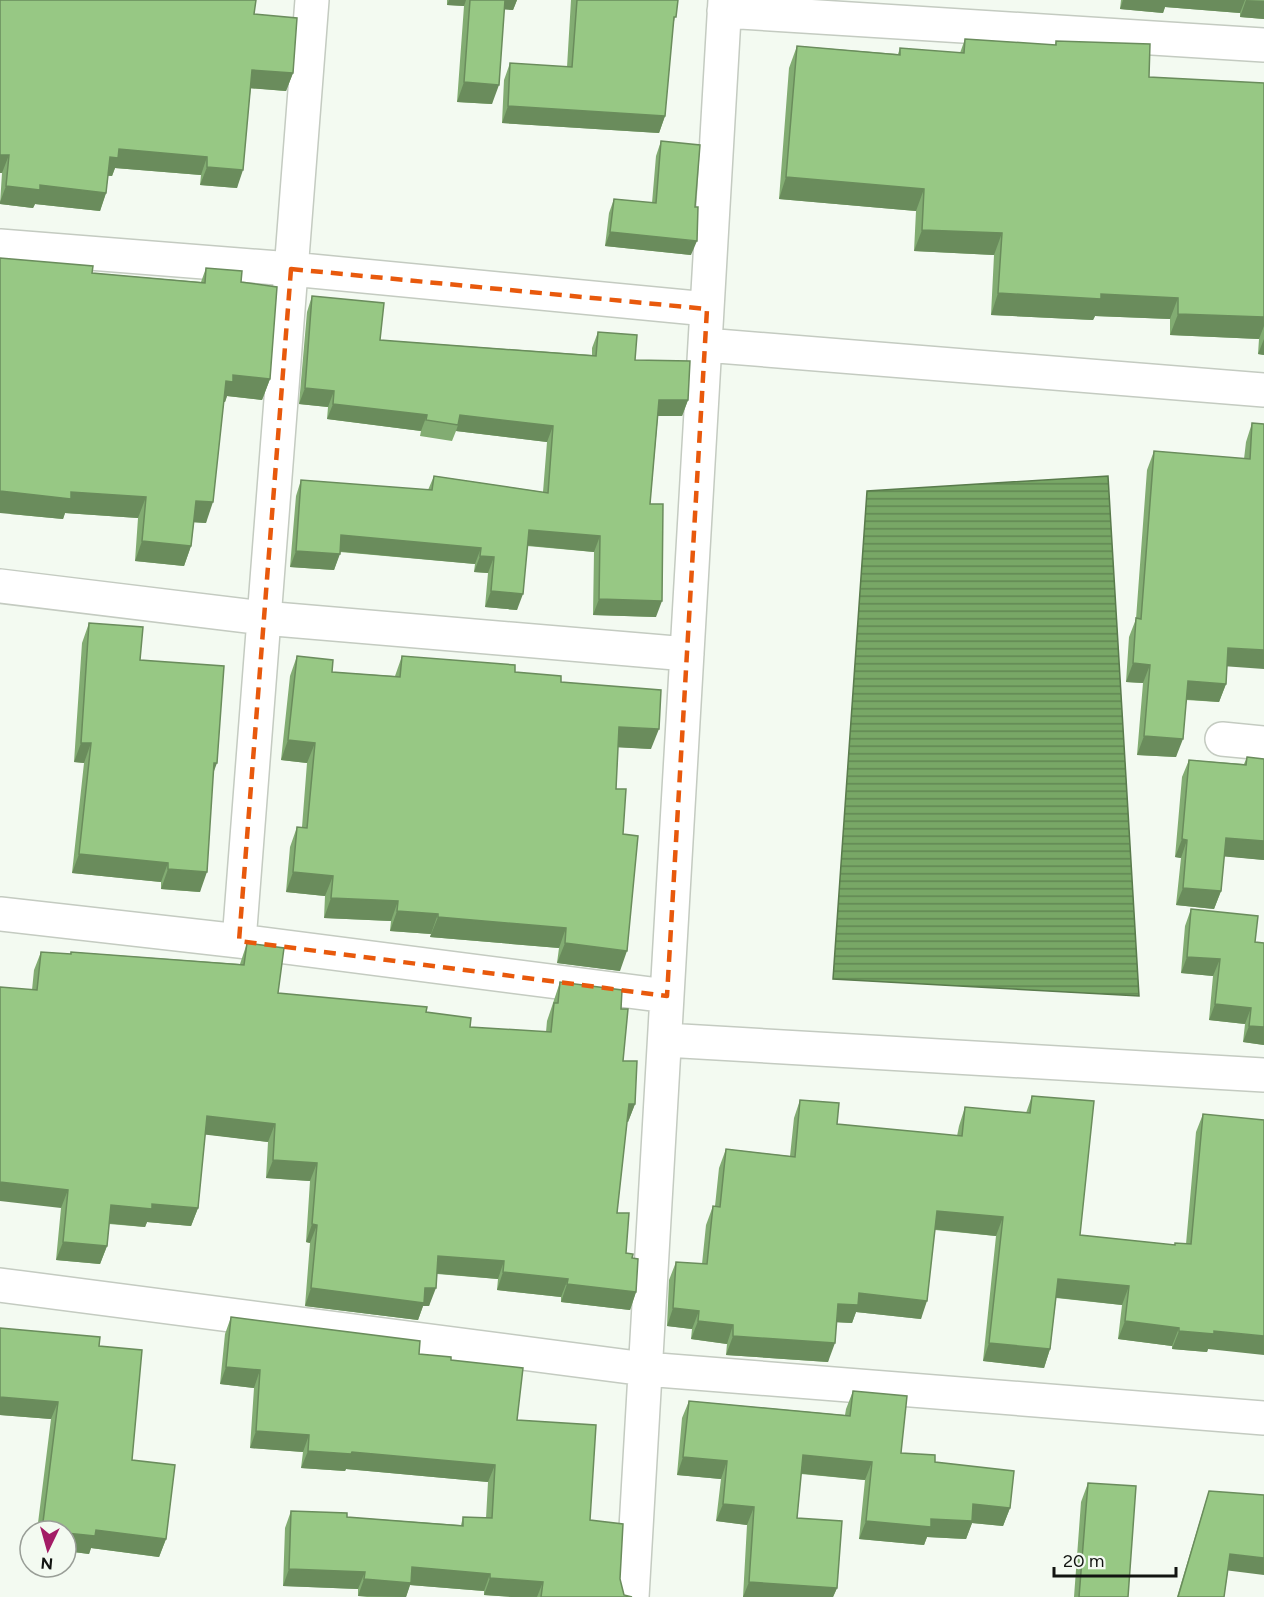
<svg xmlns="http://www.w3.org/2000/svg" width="1264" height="1597" viewBox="0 0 1264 1597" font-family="Figtree,sans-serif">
  <defs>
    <pattern id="water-rules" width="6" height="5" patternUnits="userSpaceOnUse" patternTransform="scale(1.5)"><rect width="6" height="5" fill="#78a766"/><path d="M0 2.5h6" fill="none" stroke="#618753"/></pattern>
  </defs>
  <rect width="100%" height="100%" fill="#f3faf1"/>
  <path fill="url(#water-rules)" stroke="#597b4c" stroke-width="1.5" d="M1108,476l31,520 -306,-17 34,-488z"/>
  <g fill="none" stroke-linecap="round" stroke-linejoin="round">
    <defs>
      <path id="street" d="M724,11l540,34
        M0,246l291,23 416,40
        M705,345l559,45
        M0,586l263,32 424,36
        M1222,739l42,4
        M0,914l239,27 428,55
        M239,941l73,-941
        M665,1040l599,35
        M0,1285l645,84 619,49
        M632,1597l93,-1597"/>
    </defs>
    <use href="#street" stroke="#c4cbc1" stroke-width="36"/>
    <use href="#street" stroke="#fff" stroke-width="33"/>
  </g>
  <path fill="#82ac72" d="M0,0l254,14 39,59 -7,18 -35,-3 -14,100 -37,-3 1,-10 -86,-7 -3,8h-4l-2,17 -6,18 -65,-7 -2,4 -33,-4 2,-31h-2z
    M447,0h70l-4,10 -9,-1 -12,95 -35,-2 7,-96 -17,-1z
    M571,0h107l-5,27 -8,89 -6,17 -157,-10 2,-43 6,-17 57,4z
    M1121,0h143v19l-24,-2v-4l-75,-6 -2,6 -43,-4z
    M965,39l90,6 1,-4 93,36 115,6v272l-6,-1 1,-15 -89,-4v-16l-75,-3 -2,4 -102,-5 3,-60 -80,-4 2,-40 -137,-12 10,-131 8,-22 101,8 2,-6 60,5z
    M661,141l30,114 -86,-9 4,-33 5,-14 38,4 4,-47z
    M206,268l35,14 29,97 -8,21 -35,-4 -2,6h-1l-18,121 -12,-1 -3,24 -7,20 -49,-5 3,-43 -73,-5 -2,6 -53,-5 82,-241 109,9z
    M312,296l68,44 212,15v-7l6,-16 90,68 -6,16h-24l-8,88 6,113 -63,-2 1,-63 -67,-6 -10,64 -32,-3 3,-34 -14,-1 1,-8 -135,-12 -6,18 -44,-3 6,-71 5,-16 127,10 6,-14 109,16 4,-50 -91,-11 -4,10 -32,-5 1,-5 -94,-12 1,-12 -29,-3 8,-92z
    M1252,423l12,1 -37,243 -1,17 -7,18 -33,-2 -10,57 -39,-2 6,-72 -17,-1 3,-45 7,-18 11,-149 7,-19 90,8 2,-17z
    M89,623l51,37 73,115 -13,117 -39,-3v-7l-89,-9 12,-110 -10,-1 8,-119z
    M297,656l35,16 63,4 7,-20 113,16 46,10 90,67 -33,-2 -2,42 7,45 -3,137 -63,-8 2,-15 -129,-11 1,-3 -41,-3 1,-10 -67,-3 1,-22 -39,-4 4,-45 7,-20h5l5,-64 -26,-3 9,-84z
    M1247,757l17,2v101l-40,-4 -3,35 -7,18 -38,-4 5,-47 -6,-1 7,-80 7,-17 55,4z
    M1191,909l64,33 9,103 -21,-3 2,-18 -36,-4 4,-44 -32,-3 4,-47z
    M247,943l31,50 148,19 44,15 76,5 1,-11 13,-39 61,27 2,52 12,43 -7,18h-1l-10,91 9,40 6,5 4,34 -6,18 -69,-8v-5l-64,-7 1,-11 -61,-5 -8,32h-6l-5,14 -113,-14 5,-63 -4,-1 4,-61 -44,-3 2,-36 -63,-8 -7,74 -7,18 -44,-4 -2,5 -36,-3 -2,22 -7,18 -44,-4 5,-52 -29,-218 2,-20 7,-18 29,2 1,-2 169,12z
    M1032,1096l48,139 95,10 11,-1 10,-112 7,-18 5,235 -1,3 -35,-3v-3l-54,-7 4,-34 -66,-7 -6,51 -6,19 -61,-7 13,-125 -61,-6 -14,89 -65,-7 -4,11 -16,-1 -8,40 -102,-7 1,-11 -36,-5 1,-10 -25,-3 2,-46 7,-18 26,2 4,-39 7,-19h2l4,-38 7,-19 64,7 4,-38 6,-18 37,24 120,12 2,-10 6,-19 61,6z
    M231,1317l220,43 66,60 73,100 30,59 4,16 8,2h-120l-28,-2v-4l-74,-6 -4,12h-39l-9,-1v-7l-75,-3 2,-58 6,-17 56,6 114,8 2,-8 23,1 2,-36 -142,-13 -1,2 -44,-3 2,-16 -53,-4 4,-60 -34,-4 5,-50z
    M99,1346l33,114 34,79 -7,18 -68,-9 -2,6 -23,-3v-20h-29l14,-112 -51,-4z
    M853,1391l48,62 34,9 75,46 -7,18 -31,-3 -6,16 -39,-2 -3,8 -65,-6 6,-59 -64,-6 -4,44 40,70 -4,9h-90l4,-72 -31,-4 5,-42 -44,-4 5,-57 7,-17 156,14 1,-6z
    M1088,1483l40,114h-54l7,-95z
    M1209,1491l19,79 -4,27h-47l27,-90z"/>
  <path fill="#6a8c5c" d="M449,0h17l-2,6 -17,-1z
    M502,0h15l-4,10 -14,-1z
    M1123,0h122l-5,13 -75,-6 -2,6 -43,-4z
    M1246,0l18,1v18l-24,-2z
    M252,70l41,3 -7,18 -40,-3z
    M464,82l35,3 -7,19 -35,-2z
    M508,106l157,10 -6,17 -157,-10z
    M119,149l88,8 -6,18 -86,-7 -3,8 -8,-1 6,-18z
    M0,155h9l-7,18h-2z
    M207,167l36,3 -6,18 -37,-3z
    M786,177l138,12 -8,22 -137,-12z
    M40,185l66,8 -6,18 -65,-7 -2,4 -33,-4v-2l6,-16z
    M922,230l80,3 -8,22 -80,-4z
    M610,232l87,9 -6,14 -86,-9z
    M998,293l103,1 77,4 -8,21 -75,-3 -2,4 -102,-5z
    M1178,314l86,3v9l-5,13 -89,-4z
    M1264,339v16l-6,-1z
    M233,375l37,4 -8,21 -35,-4 -2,6h-6l7,-21z
    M305,388l29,3 -6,16 -29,-3z
    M659,400h29l-6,16h-29z
    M333,404l94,11 -6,16 -94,-12z
    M460,415l93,11 -6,16 -91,-11 2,-6z
    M0,491l71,1 75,5 -8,21 -73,-5 -2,6 -63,-6z
    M196,501l17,1 -7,21 -18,-1z
    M529,530l71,6 -6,16 -71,-7z
    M341,535l140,13 -6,16 -140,-13z
    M142,541l49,5 -7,20 -49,-5z
    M296,551l44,3 -6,16 -44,-3z
    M480,556l14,1 -6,16 -14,-1z
    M491,591l32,3 -6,16 -32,-3z
    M599,599l63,2 -6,16 -63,-2z
    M1228,648l36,2v19l-42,-3z
    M1133,663l17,2 -7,18 -17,-1z
    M1188,681l38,3 -7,18 -38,-3z
    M619,727l40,2 -8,20 -39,-2z
    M1144,736l39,3 -7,18 -39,-2z
    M288,740l27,3 -8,20 -26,-3z
    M81,743h10l-7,20 -10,-1z
    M214,763h3l-7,19z
    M1226,838l38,3v19l-45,-4z
    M1182,839l5,1 -6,18 -6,-1z
    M79,854l89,9 -7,19 -89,-9z
    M168,869l39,3 -7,20 -39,-3z
    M293,872l40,4 -8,20 -39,-4z
    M1183,888l38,3 -7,18 -38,-4z
    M331,898l67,3 -7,20 -67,-3z
    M397,911l41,3 -7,20 -41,-3z
    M438,917l128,11 -7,20 -129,-11z
    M565,943l62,8 -7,20 -63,-8z
    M1187,957l33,2 -7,17 -32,-3z
    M1215,1004l36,4 -6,16 -36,-4z
    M1249,1026l15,1v18l-21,-3z
    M629,1104h6l-7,18h-6z
    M207,1116l68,8 -7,18 -68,-8z
    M273,1160l44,3 -7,18 -44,-3z
    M0,1182l68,8 -7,18 -61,-7z
    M152,1204l46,4 -7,18 -44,-4 -2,5 -40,-4 6,-18z
    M937,1211l66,6 -7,19 -65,-7z
    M312,1224l5,1 -7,18 -4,-1z
    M63,1242l44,4 -7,18 -44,-4z
    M438,1256l66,5 -6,18 -67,-6z
    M503,1272l65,7 -7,18 -64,-7z
    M1058,1279l71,7 -7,19 -71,-8z
    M567,1284l69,8 -6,18 -69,-8z
    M311,1288h125l-7,18h-6l-5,14 -113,-14z
    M859,1293l68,8 -6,18 -65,-7 -4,11 -21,-1 7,-18z
    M673,1308l26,3 -7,18 -25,-3z
    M698,1321l35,4 -6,19 -36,-5z
    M1125,1321l54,7 -7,18 -54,-7z
    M1179,1331h35l50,5v19l-56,-6 -1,3 -35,-3z
    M733,1336l102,7 -7,19 -102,-7z
    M989,1343l61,6 -6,19 -61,-7z
    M226,1367l34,3 -6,18 -34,-4z
    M0,1397l58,5 -7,17 -51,-4z
    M256,1431l53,4 -6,17 -53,-4z
    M308,1451l44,1 143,13 -7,17 -142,-13 -1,2 -44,-3z
    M803,1455l69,7 -7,18 -69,-7z
    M683,1457l44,4 -6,18 -44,-4z
    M723,1504l31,3 -7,18 -31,-4z
    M973,1504l37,4 -7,18 -31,-3 -6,16 -39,-2 -3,8 -65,-6 7,-18 65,-2z
    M96,1530l70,9 -7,18 -68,-9 -2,6 -23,-3v-18z
    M1230,1554l34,4v17l-40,-5z
    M412,1567l78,7 -6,17 -74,-6 -4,12 -48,-1 6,-17z
    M289,1569l76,3 -7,17 -75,-3z
    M490,1578l53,4 -6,15h-25l-28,-2z
    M749,1582l88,6 -4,9h-90z"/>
  <path fill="#97c884" stroke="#6a8c5c" stroke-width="1.5" d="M0,0h256l-2,14 43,4 -4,55 -41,-3 -9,100 -36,-3v-10l-88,-8 -1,9 -8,-1 -4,36 -66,-8v5l-34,-4 3,-31h-9z
    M470,0h35l-6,85 -35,-3z
    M577,0h101l-2,17h-2l-9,99 -157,-10 2,-43 62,4z
    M965,39l91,6v-4l94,3 -1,33 115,6v234l-86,-3v-16l-77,-4v5l-103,-6 4,-60 -80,-3 2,-41 -138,-12 11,-131 103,9v-7l64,5z
    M661,141l39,4 -5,62h3l-1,34 -87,-9 4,-33 42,4z
    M0,258l93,8 -1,7 113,10 1,-15 36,3 -1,11 36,5 -7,92 -37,-4v7l-7,-1 -13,121 -17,-1 -5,45 -49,-5 4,-44 -75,-5v7l-71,-8z
    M312,296l72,7 -4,37 216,16 2,-24 39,3 -2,25 55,1 -2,39h-29l-9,104h13l-1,97 -63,-2 1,-63 -71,-6 -6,64 -32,-3 3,-34 -14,-1 1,-8 -140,-13 -1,19 -44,-3 5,-71 131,10 2,-14 114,17 5,-67 -93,-11 -2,10 -32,-5 1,-5 -94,-11 1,-13 -29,-3z
    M1252,423l12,1v226l-36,-2 -2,36 -38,-3 -5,58 -39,-3 6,-71 -17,-2 3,-45 5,1 13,-168 96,8z
    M89,623l54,4 -3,33 84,6 -7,97h-3l-7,109 -39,-3v-6l-89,-9 12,-111h-10z
    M297,656l36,4 -1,12 68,5 2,-21 113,9v7l46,4v6l100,8 -2,39 -40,-2 -3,62h10l-3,45 15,2 -11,115 -62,-8 1,-15 -128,-11v-3l-41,-3 1,-10 -67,-3 2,-22 -40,-4 4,-45 10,1 8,-85 -27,-3z
    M1247,757l17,2v82l-38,-3 -5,53 -38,-3 4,-48 -5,-1 7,-79 57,5z
    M1191,909l67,7 -3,26 9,1v84l-15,-1 2,-18 -36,-4 5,-45 -33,-2z
    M247,943l37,5 -6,45 149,14 -1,5 45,6 -1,9 81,5 3,-29h4l2,-21 62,8 -1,19h7l-5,52h14l-2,43h-6l-12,109h12l-3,40 7,1 -1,4 6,1 -2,33 -69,-8 1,-5 -65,-7 1,-11 -66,-5 -2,32h-11l-1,15 -113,-15 6,-63 -5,-1 5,-61 -44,-3 2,-36 -68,-8 -9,92 -46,-4v5l-41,-4 -4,41 -44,-4 5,-52 -68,-8v-195l37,3 4,-38 30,2v-2l173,13z
    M1032,1096l62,5 -14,134 95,10v-2l16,1 12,-130 61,6v216l-50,-5v3l-35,-3v-3l-54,-7 4,-35 -71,-7 -8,70 -61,-6 14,-126 -66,-6 -10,90 -68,-8 -1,12 -20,-1 -3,39 -102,-7v-11l-35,-4 1,-10 -26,-3 3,-46 31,2 6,-58 7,1 6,-58 69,8 5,-57 39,3 -2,21 125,12 3,-29 65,6z
    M231,1317l189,24 -1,13 32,3v3l72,8 -6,52 79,5 -6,95 33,4 -3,55 4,16 8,2h-91l2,-15 -53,-4v-4l-78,-7 -1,16 -47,-4 1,-7 -76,-3 2,-58 56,2v4l116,9v-9l29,1 3,-53 -143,-13 -1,2 -43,-3 1,-16 -53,-4 4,-61 -34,-3z
    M0,1328l100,9 -1,9 43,4 -10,110 43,5 -9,74 -70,-9 -1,6 -29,-3v-2l-24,-1 16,-128 -58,-5z
    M853,1391l54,5 -6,57 34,2v7l79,9 -4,37 -37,-4 -1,17 -41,-2v8l-65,-6 6,-59 -69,-7 -6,63 45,3 -5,67 -88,-6 5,-75 -31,-3 4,-43 -44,-4 6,-56 161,15z
    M1088,1483l48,3 -8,111h-49z
    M1209,1491l55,4v63l-34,-4 -6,43h-46z"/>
  <path fill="none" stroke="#e8590c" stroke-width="4.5" stroke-dasharray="12 8" stroke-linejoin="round" d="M291,269l416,40 -40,687 -428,-55z"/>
  <g transform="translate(48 1549) rotate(185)"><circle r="28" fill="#f3faf1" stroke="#999e97" stroke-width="1.5"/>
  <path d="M0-4.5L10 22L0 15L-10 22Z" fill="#a31c66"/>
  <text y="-9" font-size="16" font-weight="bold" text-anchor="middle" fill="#121411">N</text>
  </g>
  <path d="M1054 1567v9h122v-9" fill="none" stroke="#121411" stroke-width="3"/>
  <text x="1063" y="1567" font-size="18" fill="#121411" stroke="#f3faf1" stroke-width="4.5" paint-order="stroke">20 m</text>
</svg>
